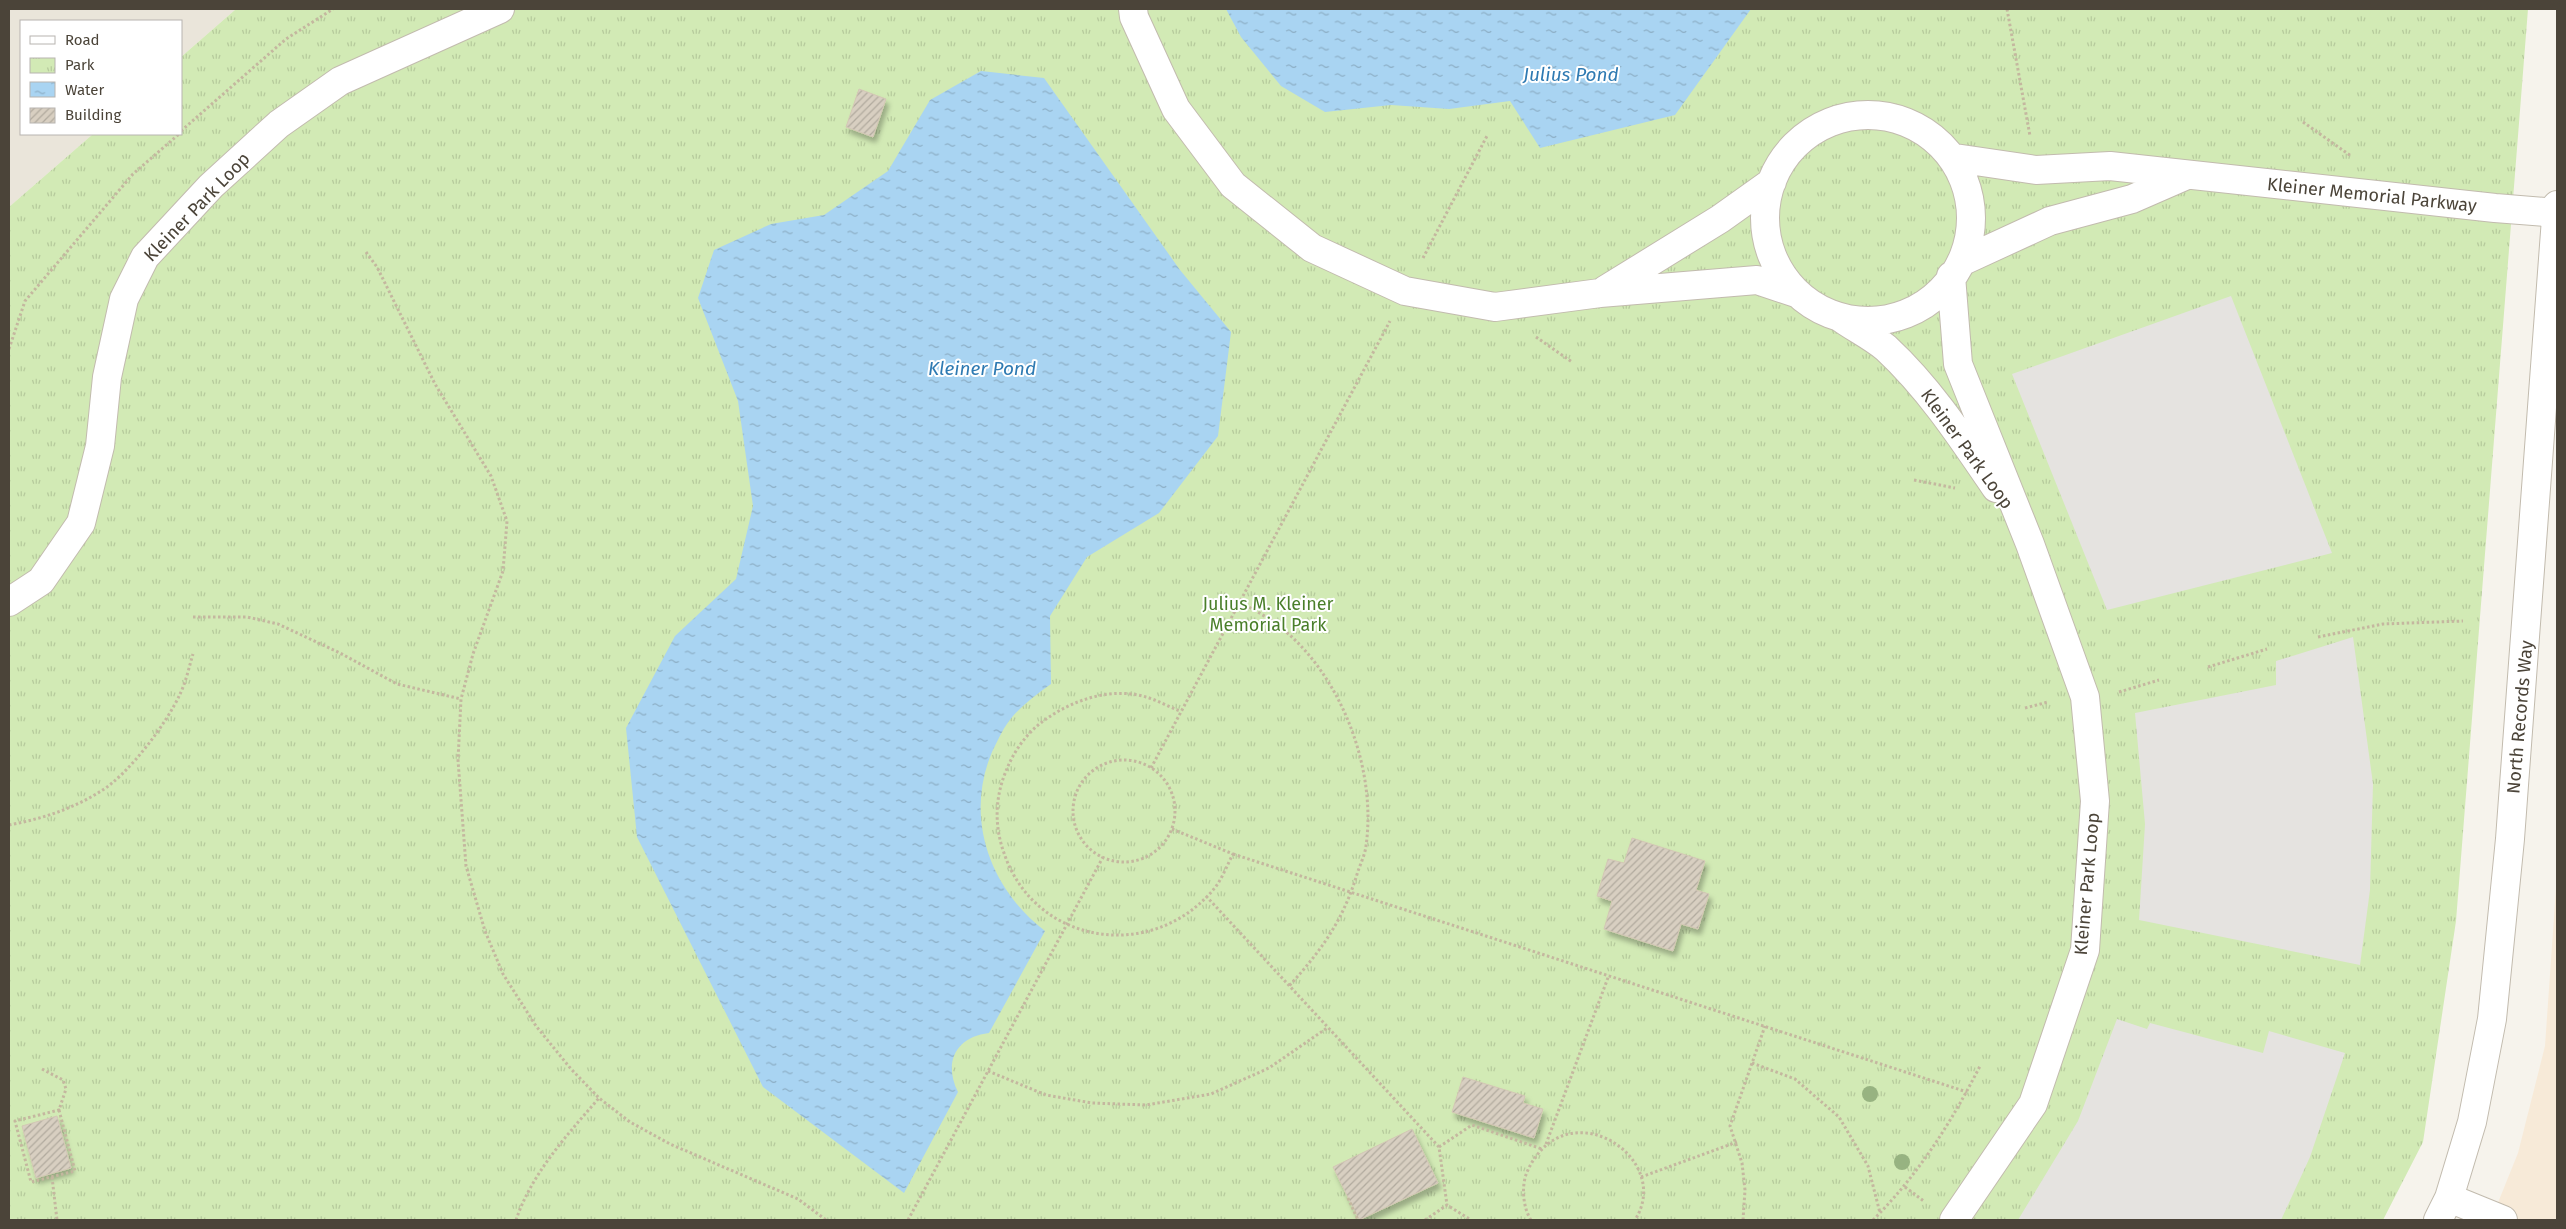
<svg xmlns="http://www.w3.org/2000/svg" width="2566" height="1229" viewBox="0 0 2566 1229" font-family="'Fira Sans',sans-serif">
  <defs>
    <pattern id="park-tufts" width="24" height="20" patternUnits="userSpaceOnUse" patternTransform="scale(1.25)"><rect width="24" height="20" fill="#d2eab5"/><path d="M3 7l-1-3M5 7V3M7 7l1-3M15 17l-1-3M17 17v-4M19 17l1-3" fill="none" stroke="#b6ca9c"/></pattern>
    <pattern id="water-ripples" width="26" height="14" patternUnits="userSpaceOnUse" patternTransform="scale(1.25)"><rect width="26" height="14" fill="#a9d4f2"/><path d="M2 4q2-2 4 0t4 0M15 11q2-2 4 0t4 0" fill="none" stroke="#8caec5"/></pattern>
    <pattern id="building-hatch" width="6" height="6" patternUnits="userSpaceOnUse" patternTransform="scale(1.25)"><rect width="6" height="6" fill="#d8cfc1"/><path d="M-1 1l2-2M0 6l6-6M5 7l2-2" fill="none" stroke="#b1aa9e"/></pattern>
    <filter id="shadow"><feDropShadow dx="3" dy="5.5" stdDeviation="2.5" flood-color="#0004"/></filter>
  </defs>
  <rect width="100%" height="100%" fill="#f6f3ec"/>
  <path fill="#eae5da" d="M9,9h227l-55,48v-36h-160v113h72l-84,73z"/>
  <path fill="#f7ead8" d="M2557,874v346h-66l27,-67 27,-107z"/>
  <path fill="url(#park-tufts)" d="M236,9h2292l-72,912 -33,221 -40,78h-2374v-1013l84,-73h88v-77z"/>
  <path fill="#e5e3e0" d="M2231,296l101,257 -225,57 -95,-236z
    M2353,637l20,147 -3,106 -10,75 -221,-45 6,-96 -10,-111 141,-28v-24z
    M2117,1019l30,10 3,-6 113,30 6,-22 76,22 -35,104 -29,63h-263l60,-99z"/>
  <path fill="url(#water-ripples)" d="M1226,9h525l-76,106 -135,33 -30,-47 -61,8 -58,-4 -66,7 -44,-26 -40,-49z
    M981,71l63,7 136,192 51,62 -13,104 -59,77 -72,44 -37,59 1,68c-14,10 -27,20 -38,32 -9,10 -15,24 -21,36 -28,66 -2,137 53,179l-56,102c-33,4 -46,29 -31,59l-54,101 -141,-106 -126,-250 -11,-109 49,-92 61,-57 17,-73 -15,-105 -40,-103 16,-48 57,-26 53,-9 64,-44 42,-71z"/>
  <path fill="url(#building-hatch)" stroke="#d3c7b4" filter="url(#shadow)" d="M859,89l27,10 -13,38 -27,-10z
    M1632,838l73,23 -9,29 13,4 -11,35 -17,-5 -8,27 -69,-22 8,-28 -15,-5 11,-37 16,4z
    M1463,1077l62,19 -2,7 20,6 -9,29 -82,-26z
    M57,1116l14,52 -35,10 -14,-52z
    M1412,1129l26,54 -79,37 -26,-53z"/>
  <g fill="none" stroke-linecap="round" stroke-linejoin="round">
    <defs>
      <path id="minor" d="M1133,9l1,8 42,92 57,76 79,63 93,43 90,16 105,-14 157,-13 39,13
        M1765 218a103 103 0 1 1 206 0a103 103 0 1 1-206 0Z
        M1955,158l81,12 74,-4 385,42 62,5
        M1961,262l89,-41 82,-22 55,-24
        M1951,276l7,88 72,180 55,153 10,104 -10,149 -52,154 -79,116
        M1605,290l115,-71 52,-37
        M1841,318c14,10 32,19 45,30 44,41 76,90 110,140
        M9,602l32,-21 40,-58 19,-77 7,-69 17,-78 21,-42 66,-71 68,-62 61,-43 160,-72"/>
      <path id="tertiary" d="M2449,1198l54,22
        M2438,1220l11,-22 23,-76 20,-103 18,-180 47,-634"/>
    </defs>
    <use href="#minor" stroke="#c2bbae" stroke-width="30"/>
    <use href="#tertiary" stroke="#c2bbae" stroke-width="30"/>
    <path stroke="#c4b79f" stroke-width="3" stroke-dasharray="2.5 2.5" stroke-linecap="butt" d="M2007,9l23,127
      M2303,122l48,34
      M181,131l105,-92 47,-30
      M366,252l11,15 58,117 56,92 16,45 -4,50 -30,83 -12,45 -3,61 8,106 19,65 18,43 33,52 35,43 28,29 31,24 40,22 128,55 28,21
      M1423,258l65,-124
      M1536,337l36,25
      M9,349l16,-48 108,-127 46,-40
      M1914,480l41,8
      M1241,602c12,8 27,15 38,24 62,48 98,143 87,220 -1,8 -5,17 -8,25 -14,48 -36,79 -69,115
      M193,617h54l31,7 62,29 57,31 64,15
      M2318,637l65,-13 80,-3
      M2208,667l59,-18
      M2119,692l40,-12
      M2025,708l23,-6
      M1073 811a51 51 0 1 1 102 0a51 51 0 1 1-102 0Z
      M1151,768l239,-447
      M9,825c32,-6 64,-16 92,-34 27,-16 66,-68 79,-97 6,-12 9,-27 13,-40
      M1172,829l61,25c-6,11 -11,26 -20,36 -62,73 -178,55 -209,-37 -9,-25 -9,-50 -1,-74 9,-26 23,-47 46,-62 27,-18 64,-30 97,-20 11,3 23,10 34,14
      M1233,854l734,238
      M1206,896l233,251 8,58
      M1752,1063l43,16 44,38 29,49 12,47
      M42,1069l21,11 3,9 -7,21
      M988,1071l58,24 46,8 54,2 65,-11 58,-26 58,-40
      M59,1110l16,61 -44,11 -16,-61z
      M1546,1144l63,-169
      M1439,1147l33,-22 70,24
      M52,1177l5,43
      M1641,1177l96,-35
      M1905,1187l20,15
      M1348,1198l10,22
      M516,1220c16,-47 51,-85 83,-122
      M908,1220l195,-363
      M1425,1220l22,-15 24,15
      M1531,1220c-8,-12 -10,-34 -4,-48 38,-85 148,-15 108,48
      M1743,1220l2,-30 -3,-27 -12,-37 35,-100
      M1873,1220c45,-45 78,-97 107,-154"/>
    <use href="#minor" stroke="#fff" stroke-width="28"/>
    <use href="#tertiary" stroke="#fff" stroke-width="28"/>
  </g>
  <g fill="#97b381">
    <circle cx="1870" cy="1094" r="8"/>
    <circle cx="1902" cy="1162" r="8"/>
  </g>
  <g text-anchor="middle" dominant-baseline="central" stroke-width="4" stroke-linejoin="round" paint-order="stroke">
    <g font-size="18" fill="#4b4439" stroke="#fff">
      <text transform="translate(2372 195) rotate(6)">Kleiner Memorial Parkway</text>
      <text transform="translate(197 207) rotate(-46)">Kleiner Park Loop</text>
      <text transform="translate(1967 449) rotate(54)">Kleiner Park Loop</text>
      <text transform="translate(2520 717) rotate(-85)">North Records Way</text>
      <text transform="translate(2087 884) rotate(-85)">Kleiner Park Loop</text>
    </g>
    <g font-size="18" fill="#4a7f2a" stroke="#fff">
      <text x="1268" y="604">Julius M. Kleiner<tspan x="1268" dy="21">Memorial Park</tspan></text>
    </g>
    <g font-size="19" font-style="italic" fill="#2e7ab2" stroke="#fff">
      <text x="1571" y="74">Julius Pond</text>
      <text x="982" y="368">Kleiner Pond</text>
    </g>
  </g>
  <rect width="2566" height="1229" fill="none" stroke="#4b4439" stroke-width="20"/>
  <rect x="20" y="20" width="162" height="115" fill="#ffffff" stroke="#b7b4b0"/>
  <rect x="30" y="36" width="25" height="8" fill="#ffffff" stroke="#b7b4b0"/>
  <text x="65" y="45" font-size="15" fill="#4b4439">Road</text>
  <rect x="30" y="58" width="25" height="15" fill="url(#park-tufts)" stroke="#b7b4b0"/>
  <text x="65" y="70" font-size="15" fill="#4b4439">Park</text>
  <rect x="30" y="82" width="25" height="15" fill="url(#water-ripples)" stroke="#b7b4b0"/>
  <text x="65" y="95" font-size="15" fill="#4b4439">Water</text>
  <rect x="30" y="108" width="25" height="15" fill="url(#building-hatch)" stroke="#b7b4b0"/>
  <text x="65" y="120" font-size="15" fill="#4b4439">Building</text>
</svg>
